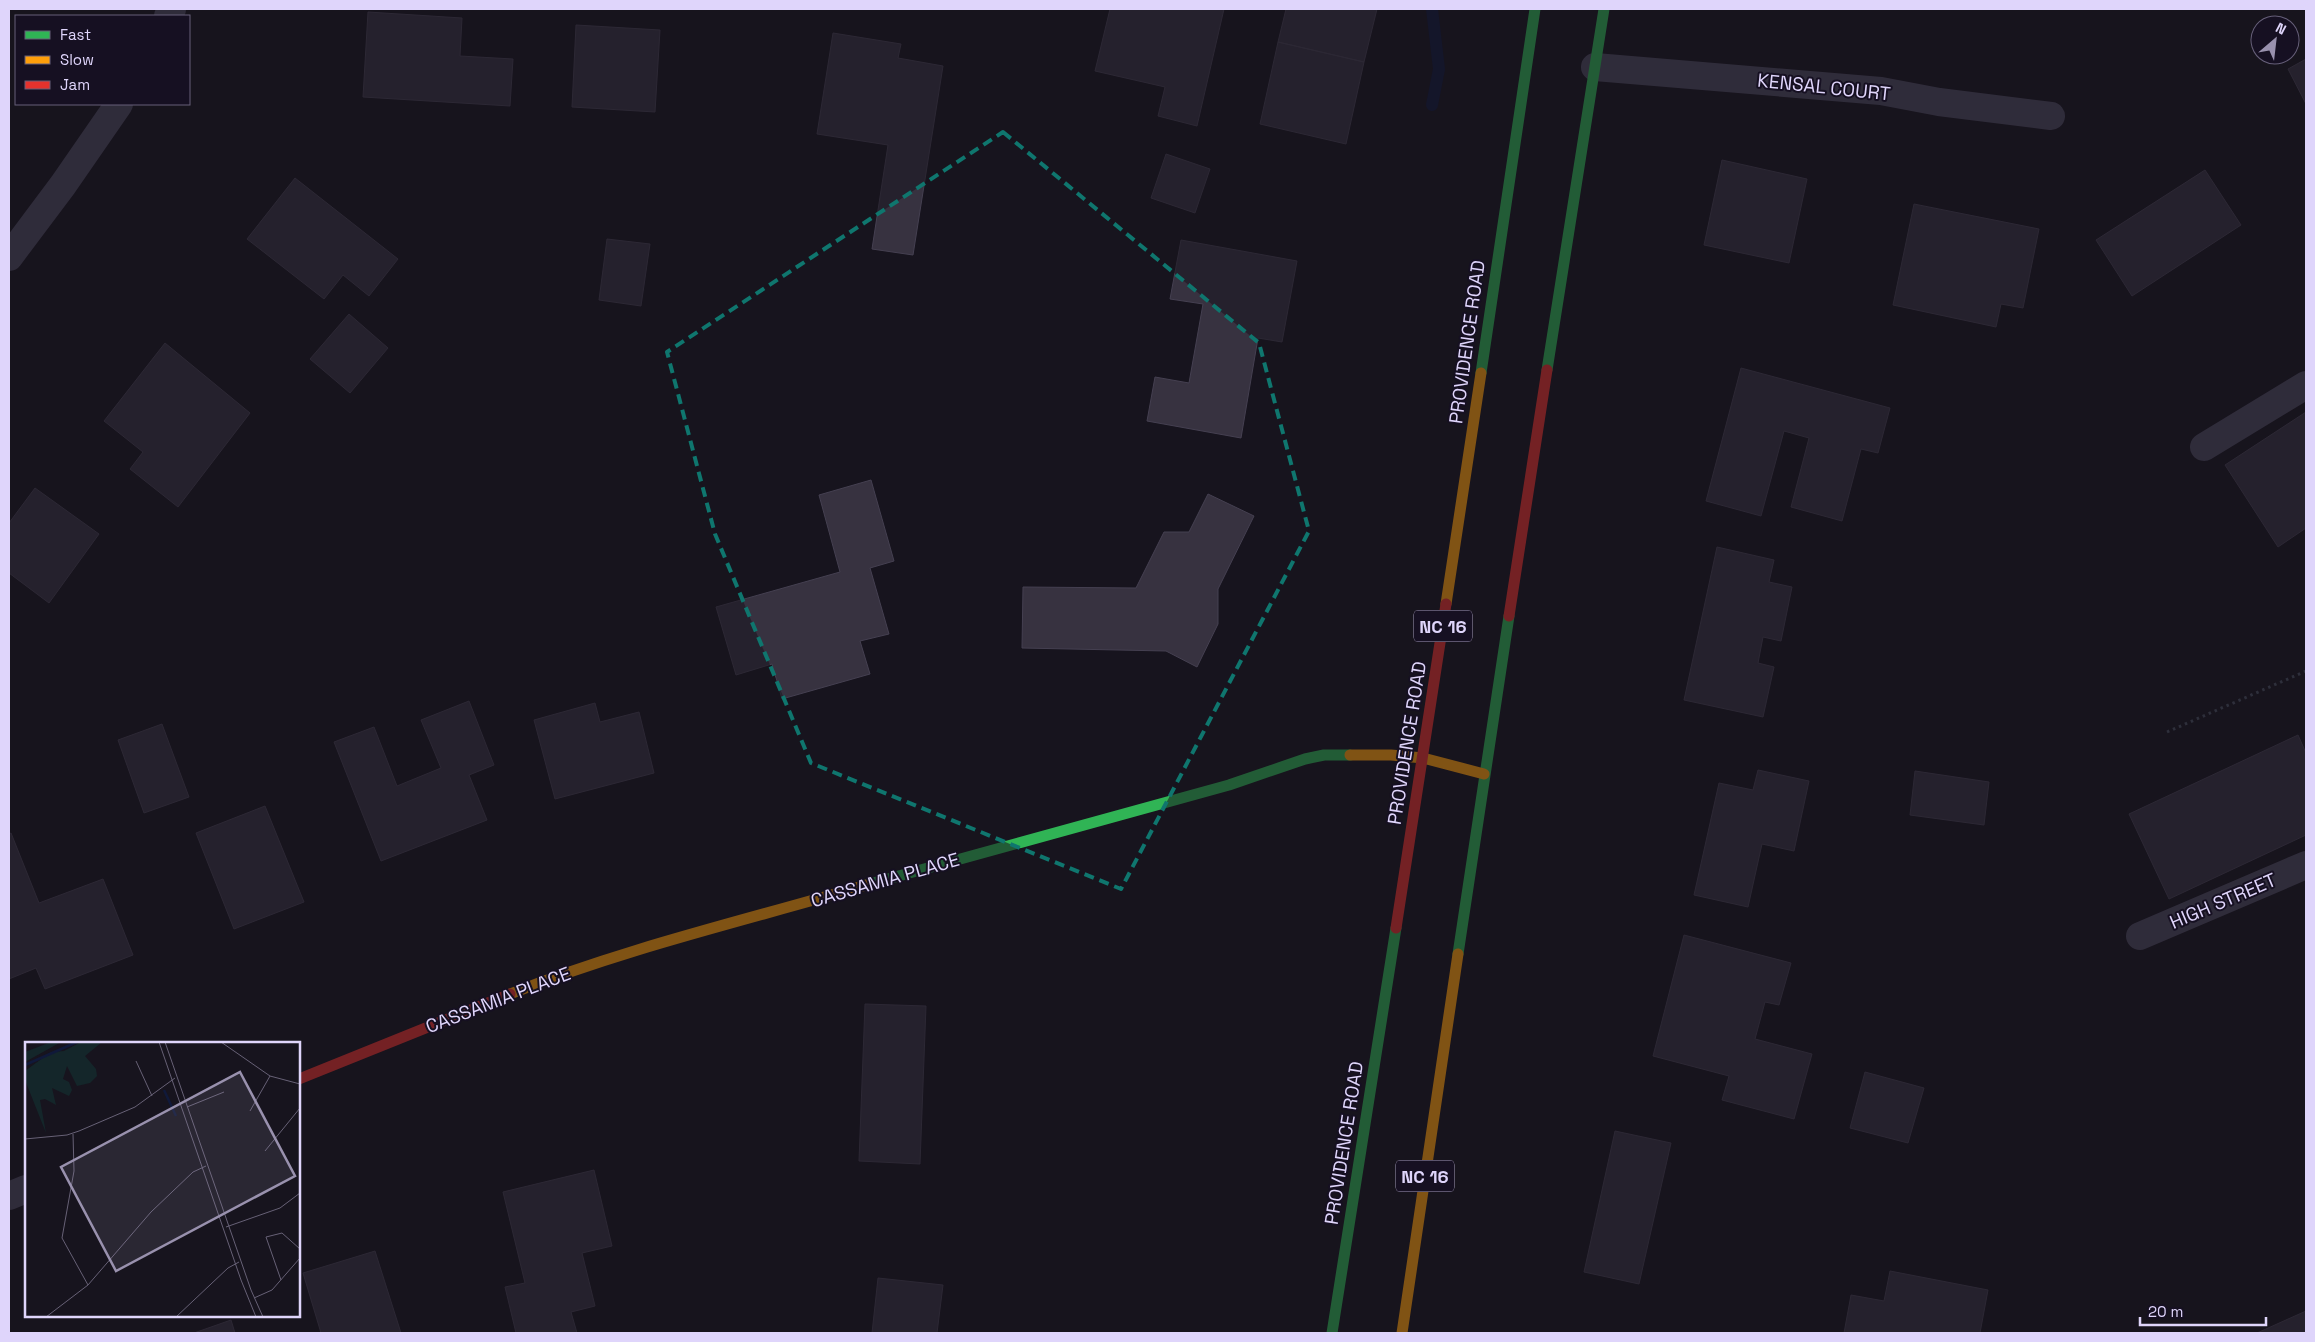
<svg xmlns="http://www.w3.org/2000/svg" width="2315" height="1342" viewBox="0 0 2315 1342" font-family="'Space Grotesk',sans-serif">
  <rect width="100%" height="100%" fill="#17141e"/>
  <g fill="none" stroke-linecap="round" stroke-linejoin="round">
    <path stroke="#10193a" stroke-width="12" d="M1432,9l7,60 -7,36"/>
  </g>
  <path fill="#373240" stroke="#454051" d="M1110,9h114l-27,117 -39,-10 7,-29 -70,-16z
    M1286,9h91l-13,53 -86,-20z
    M368,12l94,6 -2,38 53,3 -3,47 -147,-9z
    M576,25l84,5 -5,82 -83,-5z
    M833,33l68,11 -3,14 45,8 -30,189 -41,-6 16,-104 -71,-11z
    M1278,42l86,20 -18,82 -86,-20z
    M2306,59v45l-18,-35z
    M1166,154l44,15 -15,44 -44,-15z
    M1722,160l85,19 -18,84 -85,-18z
    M2205,170l36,55 -109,71 -36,-56z
    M295,178l103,81 -29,37 -26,-21 -19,24 -77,-60z
    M1914,204l125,25 -16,79 -22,-4 -5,23 -103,-22z
    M607,239l43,5 -9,62 -42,-6z
    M1181,240l116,21 -15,81 -24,-4 -17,100 -94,-17 8,-44 34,6 14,-79 -33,-5z
    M349,314l39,34 -38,45 -40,-34z
    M165,343l85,70 -72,94 -48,-38 13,-17 -39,-31z
    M1741,368l149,40 -12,45 -17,-4 -19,72 -51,-14 18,-69 -25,-7 -23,85 -55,-15z
    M2306,412v116l-28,19 -53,-82z
    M871,480l23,81 -24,7 19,66 -29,7 10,33 -88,25 -10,-35 -36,11 -20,-68 124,-35 -21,-77z
    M35,488l64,46 -50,69 -40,-30v-50z
    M1208,494l46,22 -36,73v35l-21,43 -31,-16 -144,-3 1,-61 113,1 28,-56h25z
    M1717,547l57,13 -5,22 23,5 -11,54 -18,-4 -5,26 16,4 -11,50 -79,-17z
    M469,701l25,64 -25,10 18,45 -106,41 -47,-119 40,-15 23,59 44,-18 -20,-48z
    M595,703l5,19 39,-10 15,61 -99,26 -21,-79z
    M162,724l27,73 -45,16 -26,-73z
    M2298,735l8,18v82l-137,64 -40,-85z
    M1758,770l51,11 -15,70 -32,-7 -14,63 -54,-12 25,-112 34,7z
    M1915,771l74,11 -5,43 -74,-10z
    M265,806l39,96 -70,27 -38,-96z
    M11,833l28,70 64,-24 30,76 -88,34 -9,-21 -27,11v-145z
    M1684,935l107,28 -12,42 -14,-3 -10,37 57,15 -18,65 -72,-19 7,-24 -76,-20z
    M865,1004l61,2 -6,158 -61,-3z
    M1865,1072l59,16 -16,55 -58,-15z
    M1615,1131l56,12 -32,141 -55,-12z
    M594,1170l18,76 -30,7 13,53 -24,6 6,21h-61l-11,-46 20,-4 -22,-91z
    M375,1251l26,82h-80l-18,-60z
    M1890,1271l98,19 -8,43h-136l7,-38 33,6z
    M878,1278l65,7 -6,48h-65z
    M2306,1311v22h-49z
    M231,1320l4,13h-41z"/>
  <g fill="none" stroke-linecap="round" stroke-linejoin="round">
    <path stroke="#49515f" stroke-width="3" stroke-dasharray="2.5 4" stroke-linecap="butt" d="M2167,732l139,-61"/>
    <path stroke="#4d4a5e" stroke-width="28" d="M168,16l4,-7
      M1595,67l286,24 58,11 112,14
      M9,257l54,-72 56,-81
      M2204,447l102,-62
      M2140,936l166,-71
      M9,1196l17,-7"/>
    <path stroke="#30b455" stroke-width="11" d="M1547,370l57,-361
      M1481,373l54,-364
      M866,885l363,-100 76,-26 19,-4h26
      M1458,954l51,-338
      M1332,1333l64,-405"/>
    <path stroke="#ff9f0a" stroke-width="11" d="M1446,604l35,-231
      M1350,755h41l32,3 61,16
      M510,994c116,-46 237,-74 356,-109
      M1402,1333l56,-379"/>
    <path stroke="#e5322d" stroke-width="11" d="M1509,616l38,-246
      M1396,928l50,-324
      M299,1079l211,-85"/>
  </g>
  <path d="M0 0H2315V1342H0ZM1003,132l256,211 50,188 -188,358 -310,-126 -96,-229 -48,-182z" fill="#17141e" fill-opacity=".55" fill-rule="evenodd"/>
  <path fill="none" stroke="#0f766e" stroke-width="4" stroke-dasharray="10 6" stroke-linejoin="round" d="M1003,132l256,211 50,188 -188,358 -310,-126 -96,-229 -48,-182z"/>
  <g text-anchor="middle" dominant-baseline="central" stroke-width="4" stroke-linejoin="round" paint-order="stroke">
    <g fill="#161022" stroke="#a39aba" stroke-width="1">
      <rect x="1414" y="610.5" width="58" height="31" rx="4"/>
      <rect x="1396" y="1160.5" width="58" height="31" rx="4"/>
    </g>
    <g font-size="18" font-weight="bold" fill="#dfd5fb">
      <text x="1443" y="626">NC 16</text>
      <text x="1425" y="1176">NC 16</text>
    </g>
    <g font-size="19" fill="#dfd5fb" stroke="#161022">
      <text transform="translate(1824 87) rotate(6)">KENSAL COURT</text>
      <text transform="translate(1467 342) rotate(-82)">PROVIDENCE ROAD</text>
      <text transform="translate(1407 743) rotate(-81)">PROVIDENCE ROAD</text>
      <text transform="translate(885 880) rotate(-16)">CASSAMIA PLACE</text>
      <text transform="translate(2223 901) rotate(-23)">HIGH STREET</text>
      <text transform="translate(498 1000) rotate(-21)">CASSAMIA PLACE</text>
      <text transform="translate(1344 1143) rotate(-81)">PROVIDENCE ROAD</text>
    </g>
  </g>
  <g transform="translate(25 1042)">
    <rect width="275" height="275" fill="#17141e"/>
    <path d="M26,0h10l-36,20v-10zM56,0h21l-17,14 11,13 1,7 -7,7 -13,3 -10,-20 -4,13 6,3 3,8 -3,6 -17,-8 4,17 -11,-6 -5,1 6,33 -21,-53v-9l26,-19 13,-1z" fill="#14262a"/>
    <path fill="none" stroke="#10193a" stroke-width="2.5" d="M0,23l52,-23M139,48l12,26"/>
    <path fill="none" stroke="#676176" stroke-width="1" d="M134,0l82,238 15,37M140,0l86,248 12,27M196,0l49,34 30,8M111,19l16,35M162,65l37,-15M225,69l20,-35M48,92l1,37 -12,67 26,47M0,97l42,-4 12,-4 56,-24 40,-29M240,109l35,-43M201,185l54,-19 20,-15M256,238l-15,-43 16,-4 18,16M229,256l18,-8 28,-32M21,275l42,-32 63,-73 42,-40 13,-6M151,275l52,-49 11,-6"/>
    <path fill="#9991ae" fill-opacity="0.15" stroke="#9991ae" stroke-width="2.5" d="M215,30l55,104 -179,95 -55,-104z"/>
    <rect width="275" height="275" fill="none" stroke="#dfd5fb" stroke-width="2.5"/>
  </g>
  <rect width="2315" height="1342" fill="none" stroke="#dfd5fb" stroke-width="20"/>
  <rect x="15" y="15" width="175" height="90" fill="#161022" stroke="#665f79"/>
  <rect x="25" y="31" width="25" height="8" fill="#30b455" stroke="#665f79"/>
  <text x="60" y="40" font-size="15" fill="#dfd5fb">Fast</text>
  <rect x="25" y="56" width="25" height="8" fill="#ff9f0a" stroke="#665f79"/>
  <text x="60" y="65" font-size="15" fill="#dfd5fb">Slow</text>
  <rect x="25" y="81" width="25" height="8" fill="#e5322d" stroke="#665f79"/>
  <text x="60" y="90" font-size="15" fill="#dfd5fb">Jam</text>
  <g transform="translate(2275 40) rotate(28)"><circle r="24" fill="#161022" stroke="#665f79"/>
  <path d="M0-4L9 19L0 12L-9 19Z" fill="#9991ae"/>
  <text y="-8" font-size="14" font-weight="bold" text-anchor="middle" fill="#dfd5fb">N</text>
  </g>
  <path d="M2140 1317v8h126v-8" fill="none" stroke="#dfd5fb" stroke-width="2.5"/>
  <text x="2148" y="1317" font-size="15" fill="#dfd5fb" stroke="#161022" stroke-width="4" paint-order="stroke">20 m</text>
</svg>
